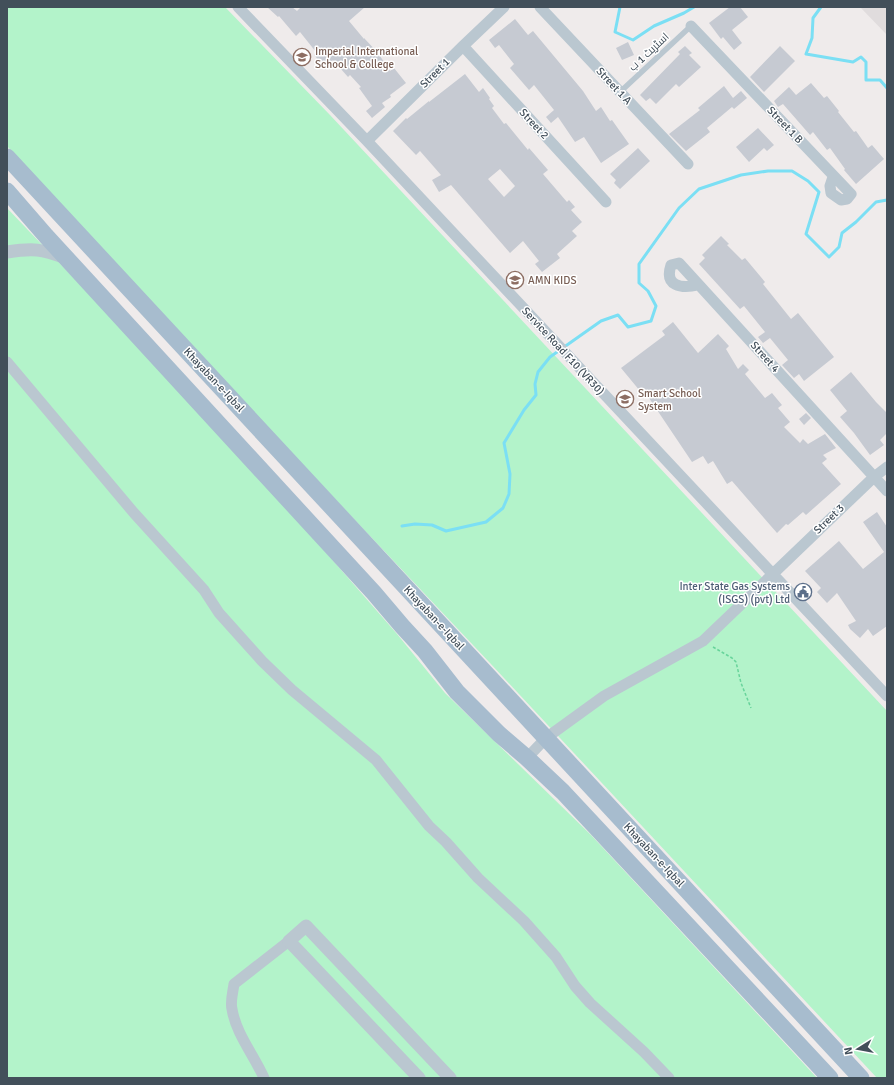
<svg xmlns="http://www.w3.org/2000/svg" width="894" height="1085" viewBox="0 0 894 1085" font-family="Signika,Cairo,sans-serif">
  <rect width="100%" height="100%" fill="#efebeb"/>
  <path fill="#e0dcdd" d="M860,7h27v28z"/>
  <path fill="#b3f3ca" d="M7,7h218l105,108 557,596v367h-10l-387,-415 -206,-218 -277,-299z
    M7,208l141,148 127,138 122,140 48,59 146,142 226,243h-810z"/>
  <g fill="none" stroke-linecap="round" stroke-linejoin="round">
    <path stroke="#7bdff4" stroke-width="3" d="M620,7l-5,25 18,8 21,-14 30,-13 10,-6
      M821,7l-8,11 -1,20 -6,16 47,8 8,-5 5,5v18h14l7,8
      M402,526l13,-2 17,1 14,6 40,-9 17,-14 6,-14 1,-20 -6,-31 20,-33 12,-15 -1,-11 3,-12 12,-15 51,-36 17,-6 10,12 23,-6 5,-15 -8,-15 -9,-8v-19l40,-56 20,-19 42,-14 27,-4h24l16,10 11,11 -13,42 23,23 10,-10 3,-14 14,-11 20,-20 11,-2"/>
  </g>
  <path fill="#c6cad2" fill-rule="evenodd" d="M267,7h25l5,4 4,-4h64l-16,14 15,18v-1l14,15 12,18 4,-3 12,15 -16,12 1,2 -9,6 3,4 -13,11 -6,-7 6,-5 -13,-18 2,-1 -11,-12 -2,2 -15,-17 -8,7 -11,-12 2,-3 -16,-20 -4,4 -17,-20 -1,1z
    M730,7h10l8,10 -16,13 10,13 -8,7 -11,-13 -2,2 -12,-16z
    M515,19l13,16 5,-4 50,60 13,20 5,-4 9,14 2,-1 17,24 -28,19 -17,-26 -9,5 -17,-25 -7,6 -5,-6 8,-7 -20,-25 -5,5 -19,-22 4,-4 -15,-19 -4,3 -6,-8z
    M628,42l6,13 -12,5 -6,-12z
    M685,46l7,7 -3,2 12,12 -22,20 -3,-3 -20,20 -6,-6 -4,3 -6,-6 40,-41 -2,-2z
    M780,46l15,15 -31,31 -14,-15z
    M465,74l14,18 4,-4 7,10 -1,1 5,7 -2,2 12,16 2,-1 22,27 1,-2 19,22 -5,4 24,28 2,-2 6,7 -4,3 11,12 -10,9 5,5 -20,18 3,4 -18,14 -7,-8 4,-3 -16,-20 -13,12 -59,-68 -12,7 -7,-12 9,-5 -21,-24 -4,4 -23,-24 13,-13 1,1 22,-18v1zM500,169l15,17 -11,11 -16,-18z
    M811,83l13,15 3,-2 12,15 -1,1 16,20 2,-1 12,17 4,-3 12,14 -28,25 -12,-14 1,-1 -15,-21 -3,2 -14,-18 -3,3 -27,-31 -5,3 -4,-6 15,-14 7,8z
    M724,86l9,12 8,-7 6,7 -13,11 -2,-2 -25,21 3,4 -24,19 -17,-17 31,-24 -2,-2z
    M758,128l16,17 -7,6 -3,-3 -15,14 -13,-15z
    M638,148l12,13 -30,28 -6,-6 2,-3 -6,-6z
    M721,236l8,8 -2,1 15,15 3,-2 20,24 -2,2 28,35 7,-6 36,44 -30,24 -5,-7 -5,4 -12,-13 6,-5 -18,-22 -7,5 -5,-6 7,-5 -21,-26 -4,3 -41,-45 6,-6 -3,-3z
    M673,322l25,31 20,-19 11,12 -3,3 12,20 5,-5 6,6 -4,4 20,24 7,-5 10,12 -4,3 12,14 -6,5 16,16 3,-4 5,5 17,-10 11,14 -13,7 4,4 -5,4 19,21 -35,31 -3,-3 -15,13 -2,-1 -9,9 -45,-52 -5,3 -14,-23 -5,3 -5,-8 -11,6 -45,-67 -2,2 -24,-29 44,-33 -3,-4z
    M851,372l25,30 11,11v20l-7,7 4,5 -14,10 -16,-22 -14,-16 7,-6 -17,-21z
    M806,413l5,5 -7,7 -5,-6z
    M877,512l10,15v99l-14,10 -5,-7 -8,9 -10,-9 -2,-4 8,-4 -19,-28 -10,10 -10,-11 4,-4 -16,-17 34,-30 24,28 21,-17 -21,-30z"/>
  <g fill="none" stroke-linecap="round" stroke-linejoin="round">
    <path stroke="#68d49b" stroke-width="1.5" stroke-dasharray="3 2" stroke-linecap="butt" d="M713,647l19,11 4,4 5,21 10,25"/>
    <path stroke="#bac7d0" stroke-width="5.5" d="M620,92l71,-66"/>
    <path stroke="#bac7d0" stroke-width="11" d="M238,7l129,134 520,555
      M540,7l148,157
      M691,26l160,168 -4,5 -6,1 -10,-7 -1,-7 3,-9
      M463,46l143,156
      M367,141l96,-95 41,-39
      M698,285c-17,4 -34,1 -27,-20l8,-2 208,228
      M7,362l127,151 70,77 15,23 43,48 30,29 84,70 53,66 17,16 32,36 46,43 32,36 19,29 15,17 54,49 25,26
      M527,758l19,-20 58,-42 99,-55 171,-164 13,-10
      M264,1078c-10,-23 -28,-44 -32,-69 -2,-7 1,-17 2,-25l55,-43"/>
    <path stroke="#bac7d0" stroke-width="13" d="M7,252c27,-4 34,-3 59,6
      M419,1078l-130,-137 17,-15 144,152"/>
    <path stroke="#a7bcce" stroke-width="17" d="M7,157l854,921
      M7,191l39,45 328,357 28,33 23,25 32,41 42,42 28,24 36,34 267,286"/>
  </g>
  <defs>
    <symbol id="school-ring" viewBox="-11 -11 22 22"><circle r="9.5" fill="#fff" stroke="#8d6e63" stroke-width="1.5"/><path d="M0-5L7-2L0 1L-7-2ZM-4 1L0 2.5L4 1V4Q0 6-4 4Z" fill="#8d6e63"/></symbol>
    <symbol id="civic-ring" viewBox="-11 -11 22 22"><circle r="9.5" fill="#fff" stroke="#5c6f8a" stroke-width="1.5"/><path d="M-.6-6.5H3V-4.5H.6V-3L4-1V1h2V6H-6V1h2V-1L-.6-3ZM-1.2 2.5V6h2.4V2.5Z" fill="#5c6f8a"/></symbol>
  </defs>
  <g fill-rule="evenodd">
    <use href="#school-ring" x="292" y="47" width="20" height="20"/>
    <use href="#school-ring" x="505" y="270" width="20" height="20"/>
    <use href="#school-ring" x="615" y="389" width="20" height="20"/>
    <use href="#civic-ring" x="793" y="582" width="20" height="20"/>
  </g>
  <g text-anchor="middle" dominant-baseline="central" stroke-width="3" stroke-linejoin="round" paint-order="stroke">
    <g font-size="11" fill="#785e54" stroke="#fff" text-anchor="start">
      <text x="315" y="51">Imperial International<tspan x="315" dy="13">School &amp; College</tspan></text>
      <text x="528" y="280">AMN KIDS</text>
      <text x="638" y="393">Smart School<tspan x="638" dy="13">System</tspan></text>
    </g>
    <g font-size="11" fill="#424f5a" stroke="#fff">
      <text transform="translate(649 52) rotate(-43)">اسٹریٹ 1 ب</text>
      <text transform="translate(435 73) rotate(-45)">Street 1</text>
      <text transform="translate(614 86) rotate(47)">Street 1 A</text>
      <text transform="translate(534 124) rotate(47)">Street 2</text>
      <text transform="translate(785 125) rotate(46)">Street 1 B</text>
      <text transform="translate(563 351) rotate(47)">Service Road F10 (VR30)</text>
      <text transform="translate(765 357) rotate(48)">Street 4</text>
      <text transform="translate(214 380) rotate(47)">Khayaban-e-Iqbal</text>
      <text transform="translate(829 519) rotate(-44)">Street 3</text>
      <text transform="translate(434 618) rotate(47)">Khayaban-e-Iqbal</text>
      <text transform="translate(654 855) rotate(47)">Khayaban-e-Iqbal</text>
    </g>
    <g font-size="11" fill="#4e5e75" stroke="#fff" text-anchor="end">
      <text x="790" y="586">Inter State Gas Systems<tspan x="790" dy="13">(ISGS) (pvt) Ltd</tspan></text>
    </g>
  </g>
  <rect width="894" height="1085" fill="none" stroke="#424f5a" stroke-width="16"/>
  <g transform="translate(858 1049) rotate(259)" stroke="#ffffff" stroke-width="3" paint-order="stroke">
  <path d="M0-3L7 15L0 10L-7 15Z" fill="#424f5a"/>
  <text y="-6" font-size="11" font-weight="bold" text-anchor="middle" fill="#424f5a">N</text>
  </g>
</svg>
